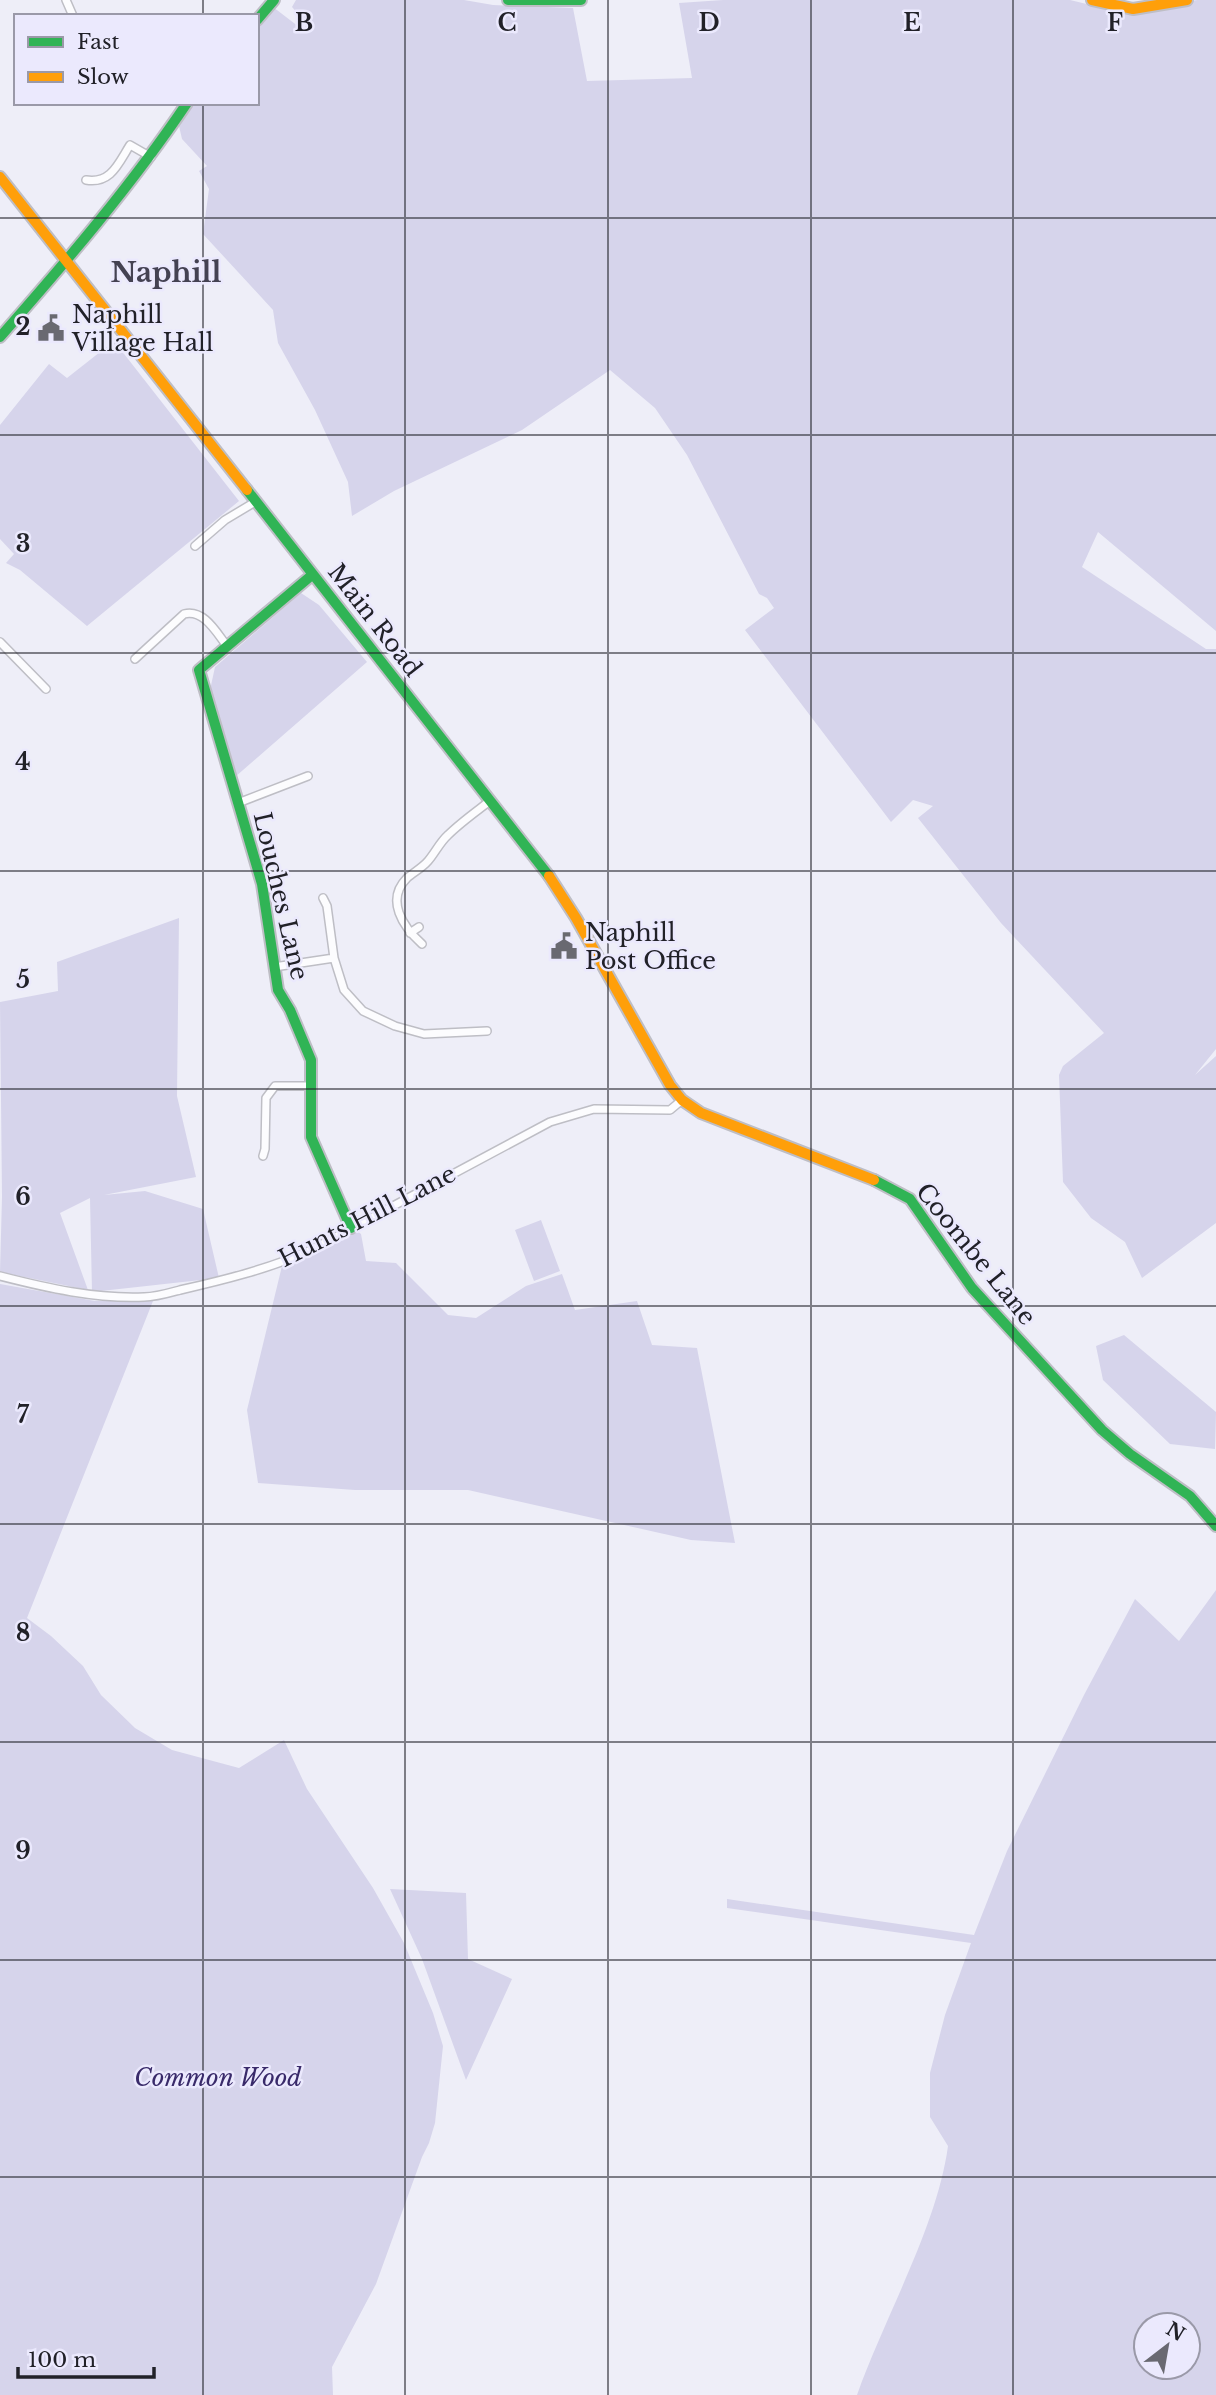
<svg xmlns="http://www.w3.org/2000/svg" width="1216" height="2395" viewBox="0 0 1216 2395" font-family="'Libre Baskerville',serif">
  <rect width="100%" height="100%" fill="#eeeef8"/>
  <path fill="#d6d4eb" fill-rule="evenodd" d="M296,0h168l29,5 80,3 14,73 105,-3 -13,-75 44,-3h347l58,14 69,-14h19v631l-118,-99 -16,35 124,82h10v400l-21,26 21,-19v167l-74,55 -17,-36 -34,-24 -28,-36 -4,-107 4,-9 41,-33 -103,-110 -83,-105 15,-12 -20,-6 -22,22 -146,-192 29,-22 -7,-10 -8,-4 -72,-139 -32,-47 -45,-38 -88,60 -128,61 -42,25 -4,-34 -33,-72 -37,-67 -5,-33 -70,-76 6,-45 -10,-18 8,-5 -25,-27 -3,-13 16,-23h62v-72l16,-24 30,23 4,-6 -15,-17z
    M114,341l125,160 -152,125 -67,-56 -14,-7 8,-9 -14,-15v-114l49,-61 18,14z
    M301,593l18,12 48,57 -132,115 -25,-87 5,-23z
    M179,918l-2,178 19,81 -92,18 41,-4 58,18 16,69 -127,14 -2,-94 -30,15 28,77 -88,-18 2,-75 -2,-195 58,-11 -1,-29z
    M541,1220l19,51 -26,10 -19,-51z
    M356,1230l5,4 5,27 30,2 52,52 28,3 50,-32 36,-12 13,36 62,-9 15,44 45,3 38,195 -44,-3 -223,-50h-113l-97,-7 -11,-73 35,-144z
    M0,1284l95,17h58l-126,317 24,18 32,30 18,29 34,33 37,22 67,18 45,-28 23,49 66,99 31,55 29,70 10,33 -8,77 -6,20 -7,14 -46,127 -44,83 1,28h-333z
    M1124,1335l92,77 -1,37 -45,-5 -67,-64 -7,-34z
    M1216,1590v805h-359c28,-79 80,-168 91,-249l-18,-29v-44l15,-58 26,-72 -244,-35v-9l247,36 33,-84 77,-156 51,-96 44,42zM1188,2325v42h-42v-42z
    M390,1889l76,4 2,66 44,20 -46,101 -44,-121z"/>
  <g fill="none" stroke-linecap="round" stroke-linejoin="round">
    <defs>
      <path id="street" d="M66,0l7,16
        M86,180c25,4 32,-16 44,-35l21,12
        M195,546l30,-26 30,-18
        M0,642l46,47
        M135,659l49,-45c20,-5 32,18 43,32
        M238,803l70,-27
        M323,898l4,8 7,52
        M410,933l9,-6
        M422,944c-19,-17 -37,-44 -15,-66 7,-6 15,-10 21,-17 7,-8 12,-19 20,-26 13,-13 29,-24 43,-35
        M274,967l60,-9 10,32 19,21 32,15 29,8 63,-3
        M263,1156l2,-7 1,-51 9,-12h36
        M0,1276c47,12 95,23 144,21 12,0 25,-4 36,-7 44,-10 88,-21 129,-39l241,-129 44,-13 76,1 12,-10"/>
      <path id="fast" d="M508,0h73
        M257,20l17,-20
        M0,337c66,-75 131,-151 187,-234
        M247,490l302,386
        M312,575l-113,95 63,214 16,106 12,20 21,50v77l40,91
        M874,1180l36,19 62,89 130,142 28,24 60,42 26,30"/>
      <path id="slow" d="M1092,0l41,9 54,-9
        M0,177l247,313
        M549,876l27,42 94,167 12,15 19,13 173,67"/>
    </defs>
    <use href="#street" stroke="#bebec5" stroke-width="10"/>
    <use href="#fast" stroke="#bebec5" stroke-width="14"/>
    <use href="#slow" stroke="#bebec5" stroke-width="14"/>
    <use href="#street" stroke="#fcfcfe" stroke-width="7"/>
    <use href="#fast" stroke="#30b455" stroke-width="10"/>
    <use href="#slow" stroke="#ff9f0a" stroke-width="10"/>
  </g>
  <path fill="none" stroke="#212128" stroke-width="2" stroke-opacity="0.55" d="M203,0v16M405,0v2395M608,0v2395M811,0v2395M1013,0v2395M203,103v2292M0,218h1216M0,435h1216M0,653h1216M0,871h1216M0,1089h1216M0,1306h1216M0,1524h1216M0,1742h1216M0,1960h1216M0,2177h1216"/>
  <defs>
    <symbol id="civic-bare" viewBox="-9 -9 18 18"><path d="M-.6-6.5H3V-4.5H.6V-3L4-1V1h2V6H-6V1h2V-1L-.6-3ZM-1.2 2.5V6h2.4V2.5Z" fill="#696971" stroke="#ebe9fd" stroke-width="2.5" paint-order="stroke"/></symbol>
  </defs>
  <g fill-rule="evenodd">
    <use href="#civic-bare" x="32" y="309" width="38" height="38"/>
    <use href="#civic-bare" x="545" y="927" width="38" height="38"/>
  </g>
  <g text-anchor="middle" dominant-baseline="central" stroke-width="5" stroke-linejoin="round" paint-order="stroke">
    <g font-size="24" fill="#212128" stroke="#ebe9fd" text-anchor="start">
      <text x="72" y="314">Naphill<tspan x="72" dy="28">Village Hall</tspan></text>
      <text x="585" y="932">Naphill<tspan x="585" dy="28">Post Office</tspan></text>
    </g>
    <g font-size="24" fill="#212128" stroke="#ebe9fd">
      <text transform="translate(375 620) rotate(52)">Main Road</text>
      <text transform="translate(281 896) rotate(77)">Louches Lane</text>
      <text transform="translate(367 1216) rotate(-27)">Hunts Hill Lane</text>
      <text transform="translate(976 1254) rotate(51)">Coombe Lane</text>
    </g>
    <g font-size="24" font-style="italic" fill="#392a6a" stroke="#ebe9fd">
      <text x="218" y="2077">Common Wood</text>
    </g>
    <g font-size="28" font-weight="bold" fill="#444252" stroke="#ebe9fd">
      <text x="166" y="272">Naphill</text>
    </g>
  </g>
  <g font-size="23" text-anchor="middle" font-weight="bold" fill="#212128" stroke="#ebe9fd" stroke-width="5" stroke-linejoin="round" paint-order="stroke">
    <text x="304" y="31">B</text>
    <text x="507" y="31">C</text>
    <text x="709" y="31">D</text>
    <text x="912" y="31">E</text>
    <text x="1115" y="31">F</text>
    <text x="23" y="335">2</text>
    <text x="23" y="552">3</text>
    <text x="23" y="770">4</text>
    <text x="23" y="988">5</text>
    <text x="23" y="1205">6</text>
    <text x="23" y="1423">7</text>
    <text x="23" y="1641">8</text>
    <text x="23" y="1859">9</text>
  </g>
  <rect x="14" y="14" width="245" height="91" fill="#ebe9fd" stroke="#9a99a8" stroke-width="2"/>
  <rect x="28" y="37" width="35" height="10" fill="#30b455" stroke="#9a99a8" stroke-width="2"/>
  <text x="77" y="49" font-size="21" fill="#212128">Fast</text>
  <rect x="28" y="72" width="35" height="10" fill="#ff9f0a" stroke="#9a99a8" stroke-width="2"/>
  <text x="77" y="84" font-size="21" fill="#212128">Slow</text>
  <g transform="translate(1167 2346) rotate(31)"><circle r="33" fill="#ebe9fd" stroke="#9a99a8" stroke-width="2"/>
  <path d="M0-5L12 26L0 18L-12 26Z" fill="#696971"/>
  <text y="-10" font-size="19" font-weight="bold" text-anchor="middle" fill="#212128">N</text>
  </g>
  <path d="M18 2367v10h136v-10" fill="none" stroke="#212128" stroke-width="3.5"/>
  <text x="28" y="2367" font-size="21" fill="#212128" stroke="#ebe9fd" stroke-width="5" paint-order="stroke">100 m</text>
</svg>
